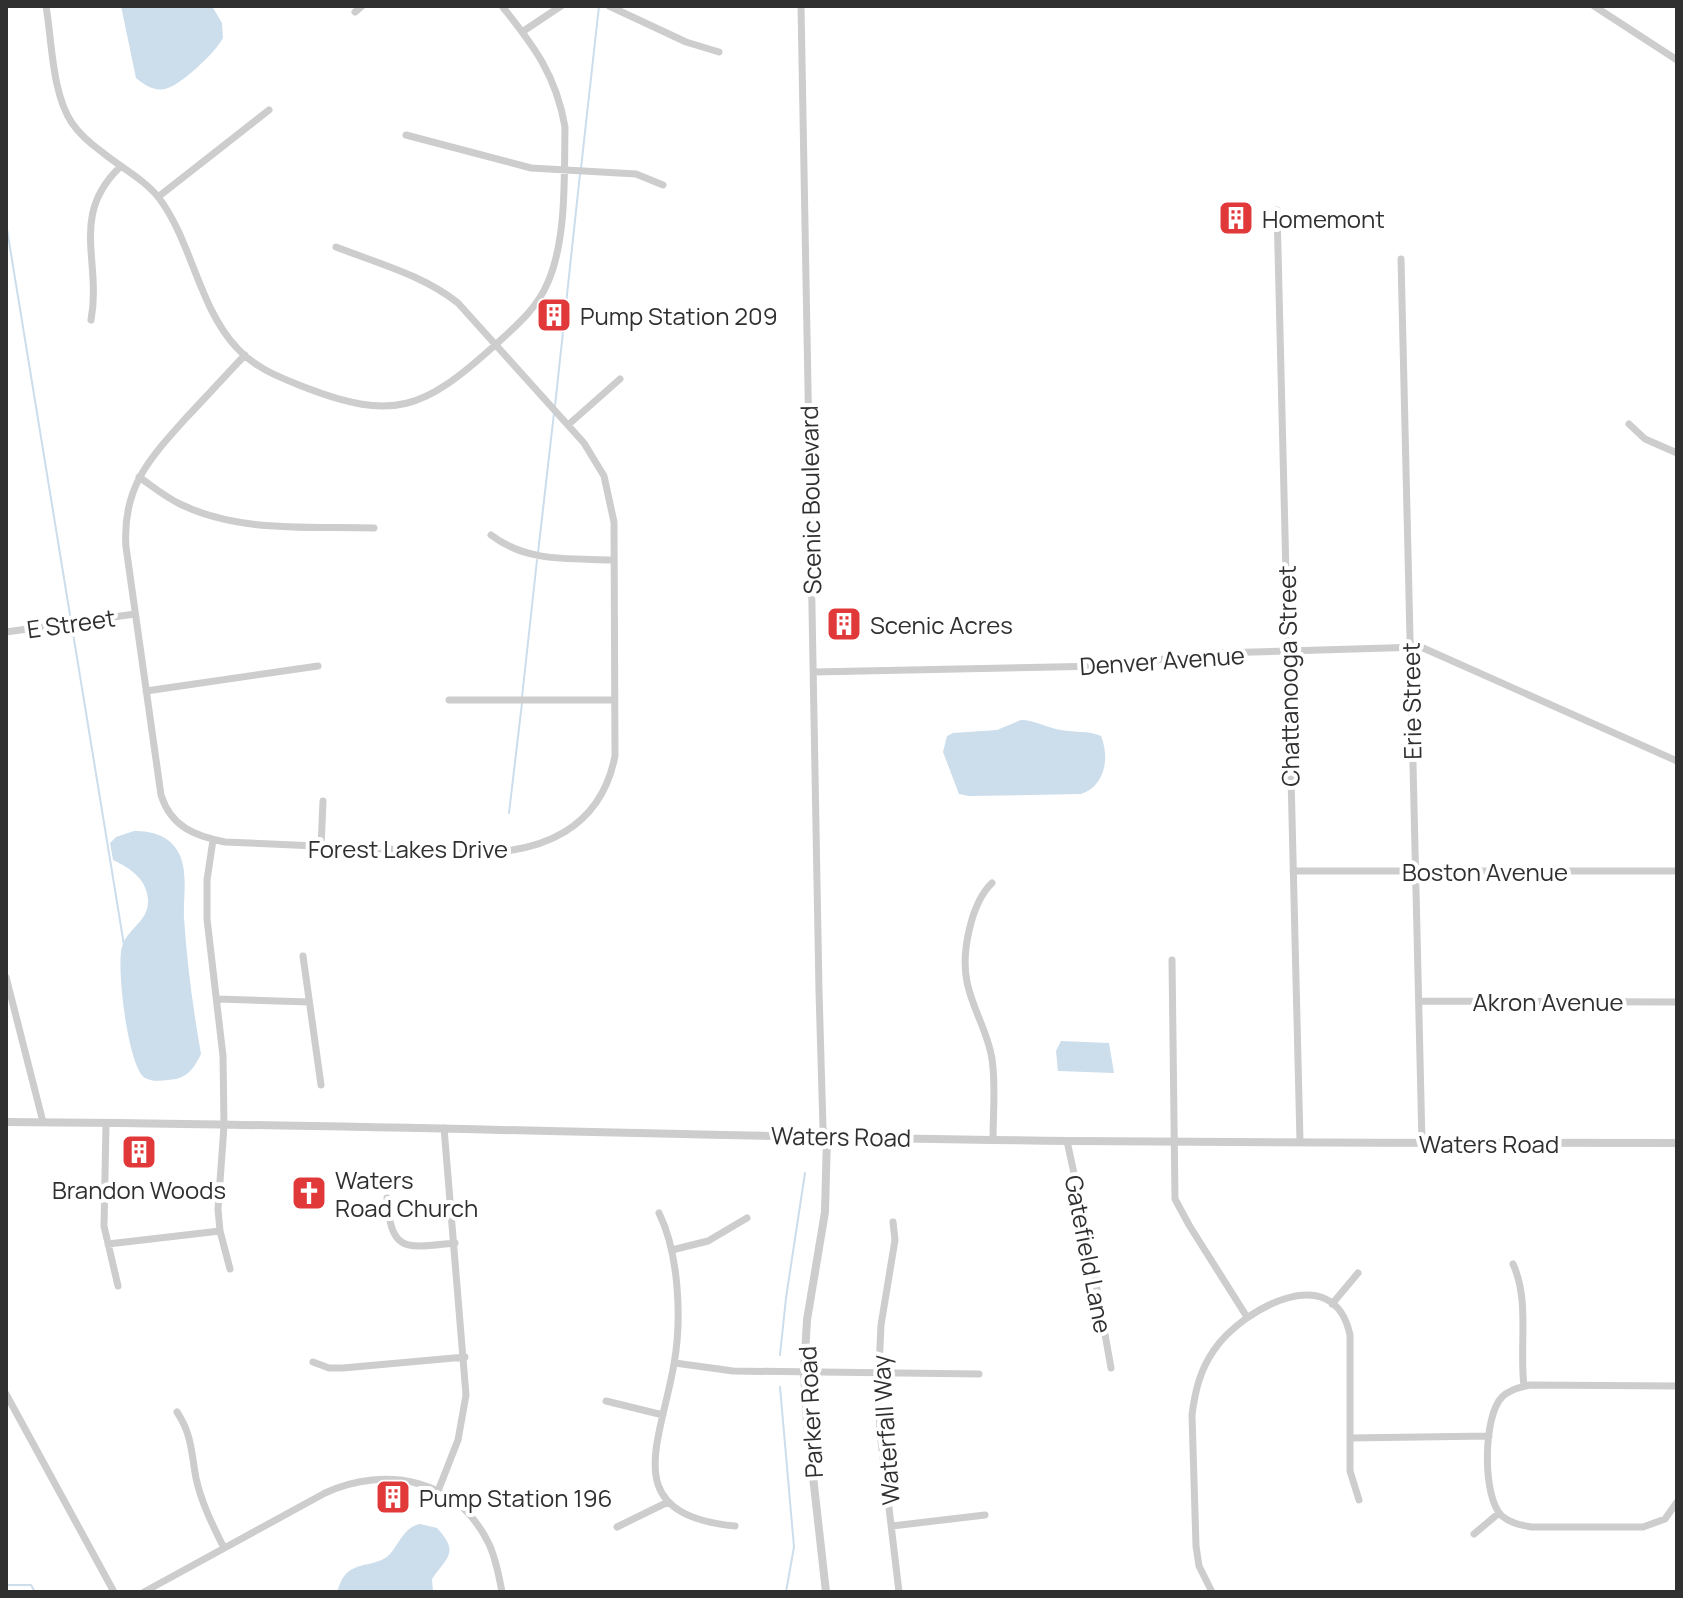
<svg xmlns="http://www.w3.org/2000/svg" width="1683" height="1598" viewBox="0 0 1683 1598" font-family="Manrope,sans-serif">
  <rect width="100%" height="100%" fill="#fff"/>
  <path fill="#ccddec" d="M121,6h91l10,17 1,15c-7,14 -43,48 -58,51 -11,2 -21,-4 -29,-11z
    M1021,720c14,0 26,8 40,10 14,3 27,0 40,6 9,22 4,50 -20,58l-112,2 -10,-2 -16,-42 4,-16 6,-3 44,-3z
    M134,831c17,0 34,4 43,19 12,18 6,47 7,68 3,45 9,91 17,136 -6,12 -12,22 -25,25 -9,1 -22,4 -31,-1 -17,-10 -29,-112 -23,-131 5,-19 27,-25 26,-47 -1,-21 -18,-32 -35,-40l-3,-17 6,-6z
    M1061,1041l48,2 5,30 -56,-2 -2,-20z
    M420,1524l17,4c23,25 10,29 -5,51l1,13h-96c2,-5 4,-13 8,-17 12,-14 33,-8 45,-21 9,-10 14,-27 30,-30z"/>
  <g fill="none" stroke-linecap="round" stroke-linejoin="round">
    <path stroke="#ccddec" stroke-width="2" d="M581,168l18,-162
      M6,223l65,398
      M555,406l25,-232
      M538,553l16,-140
      M72,627l52,318
      M522,697l15,-137
      M509,813l13,-110
      M780,1355l6,-57 19,-125
      M780,1387l14,160 -8,45
      M6,1585h25l4,7"/>
    <path stroke="#cdcdcd" stroke-width="7" d="M46,6c6,35 6,88 26,117 8,12 19,21 30,29 18,15 42,27 57,46 33,44 40,110 78,150 18,20 42,29 67,39 90,35 120,22 190,-41 21,-19 43,-37 54,-64 19,-44 16,-107 17,-155 -9,-52 -31,-81 -63,-121
      M609,6l77,36 33,10
      M801,6l18,985 4,137 4,8
      M1594,6l83,54
      M355,12l7,-6
      M522,32l39,-26
      M406,135l125,33 105,6 27,11
      M158,197l111,-87
      M1277,210l23,931
      M1401,259l21,884
      M91,320c11,-59 -22,-104 29,-153
      M245,355c-20,21 -39,42 -59,63 -37,41 -64,70 -60,129l35,248c10,32 34,41 64,47l250,11c68,0 126,-25 140,-97l-1,-234 -10,-46 -20,-33 -126,-140c-35,-28 -81,-40 -122,-56
      M1629,424l16,15 32,14
      M568,425l52,-46
      M139,477c13,9 26,20 41,27 59,29 129,22 194,24
      M491,535c37,28 78,23 123,25
      M6,632l129,-18
      M814,672l290,-6 113,-13 204,-6 256,114
      M146,691l172,-25
      M449,700h166
      M213,840l-6,40v39l16,137 1,70 -6,83 2,22 10,38
      M321,848l2,-47
      M1293,871h384
      M992,883c-21,20 -31,70 -25,99 5,26 21,50 25,77 4,26 1,54 1,81
      M303,956l18,129
      M1172,960l3,239 14,26 58,92
      M6,977l37,145
      M218,999l91,3
      M1419,1001l258,1
      M106,1125l-2,101 14,60
      M1067,1141l21,97 23,130
      M387,1198c4,56 19,50 68,45
      M659,1213c20,41 23,106 15,151 -14,81 -56,150 61,162
      M893,1222l2,18 -14,85 -3,65 2,42 19,160
      M108,1244l112,-13
      M672,1250l36,-9 39,-23
      M1513,1264c17,37 6,83 11,122
      M1332,1304l26,-31
      M313,1362l16,6h14l122,-11
      M675,1363l58,8 246,3
      M1677,1386l-147,-1c-10,2 -21,5 -28,12 -19,19 -20,101 0,119 8,7 19,9 29,11h112l22,-8 12,-17
      M6,1394l108,198
      M606,1401l57,14
      M177,1412c15,23 14,39 19,66 5,24 17,48 28,70
      M1350,1438l139,-2
      M438,1491l20,-51 8,-45 -22,-267
      M892,1526l93,-11
      M617,1527l51,-25
      M1474,1534l25,-21
      M144,1592l181,-99c61,-28 133,-14 164,51 7,15 10,32 13,48
      M1212,1592l-13,-26 -3,-20 -4,-131c3,-24 8,-45 22,-65 28,-41 120,-92 136,-15v136l9,29"/>
    <path stroke="#cdcdcd" stroke-width="8" d="M6,1122c355,2 711,15 1066,19 202,2 403,2 605,2
      M826,1592l-19,-169 -3,-51 3,-52 18,-108 2,-76"/>
  </g>
  <defs>
    <symbol id="building-square" viewBox="-11 -11 22 22"><rect x="-9" y="-9" width="18" height="18" rx="4" fill="#e1383a" stroke="#fff"/><path d="M-4-6H4V6H1V3H-1V6H-4ZM-2.5-4.3h1.7v1.8h-1.7ZM.8-4.3h1.7v1.8H.8ZM-2.5-1h1.7V.8h-1.7ZM.8-1h1.7V.8H.8Z" fill="#fff"/></symbol>
    <symbol id="church-square" viewBox="-11 -11 22 22"><rect x="-9" y="-9" width="18" height="18" rx="4" fill="#e1383a" stroke="#fff"/><path d="M-1.2-6h2.4v3.5h3.3v2.4h-3.3V6h-2.4V-.1h-3.3v-2.4h3.3Z" fill="#fff"/></symbol>
  </defs>
  <g fill-rule="evenodd">
    <use href="#building-square" x="1216" y="198" width="40" height="40"/>
    <use href="#building-square" x="534" y="295" width="40" height="40"/>
    <use href="#building-square" x="824" y="604" width="40" height="40"/>
    <use href="#building-square" x="119" y="1132" width="40" height="40"/>
    <use href="#church-square" x="289" y="1173" width="40" height="40"/>
    <use href="#building-square" x="373" y="1477" width="40" height="40"/>
  </g>
  <g text-anchor="middle" dominant-baseline="central" stroke-width="8" stroke-linejoin="round" paint-order="stroke">
    <g font-size="24" fill="#303030" stroke="#fff" text-anchor="start">
      <text x="1262" y="218">Homemont</text>
      <text x="580" y="315">Pump Station 209</text>
      <text x="870" y="624">Scenic Acres</text>
      <text x="335" y="1179">Waters<tspan x="335" dy="28">Road Church</tspan></text>
      <text x="139" y="1189" text-anchor="middle">Brandon Woods</text>
      <text x="419" y="1497">Pump Station 196</text>
    </g>
    <g font-size="24" fill="#303030" stroke="#fff">
      <text transform="translate(810 500) rotate(-91)">Scenic Boulevard</text>
      <text transform="translate(71 623) rotate(-8)">E Street</text>
      <text transform="translate(1162 660) rotate(-4)">Denver Avenue</text>
      <text transform="translate(1288 676) rotate(-91)">Chattanooga Street</text>
      <text transform="translate(1411 701) rotate(-91)">Erie Street</text>
      <text x="408" y="848">Forest Lakes Drive</text>
      <text x="1485" y="871">Boston Avenue</text>
      <text x="1548" y="1001">Akron Avenue</text>
      <text transform="translate(841 1136) rotate(1)">Waters Road</text>
      <text x="1489" y="1143">Waters Road</text>
      <text transform="translate(1089 1254) rotate(79)">Gatefield Lane</text>
      <text transform="translate(810 1412) rotate(-93)">Parker Road</text>
      <text transform="translate(885 1430) rotate(-94)">Waterfall Way</text>
    </g>
  </g>
  <rect width="1683" height="1598" fill="none" stroke="#303030" stroke-width="16"/>
</svg>
